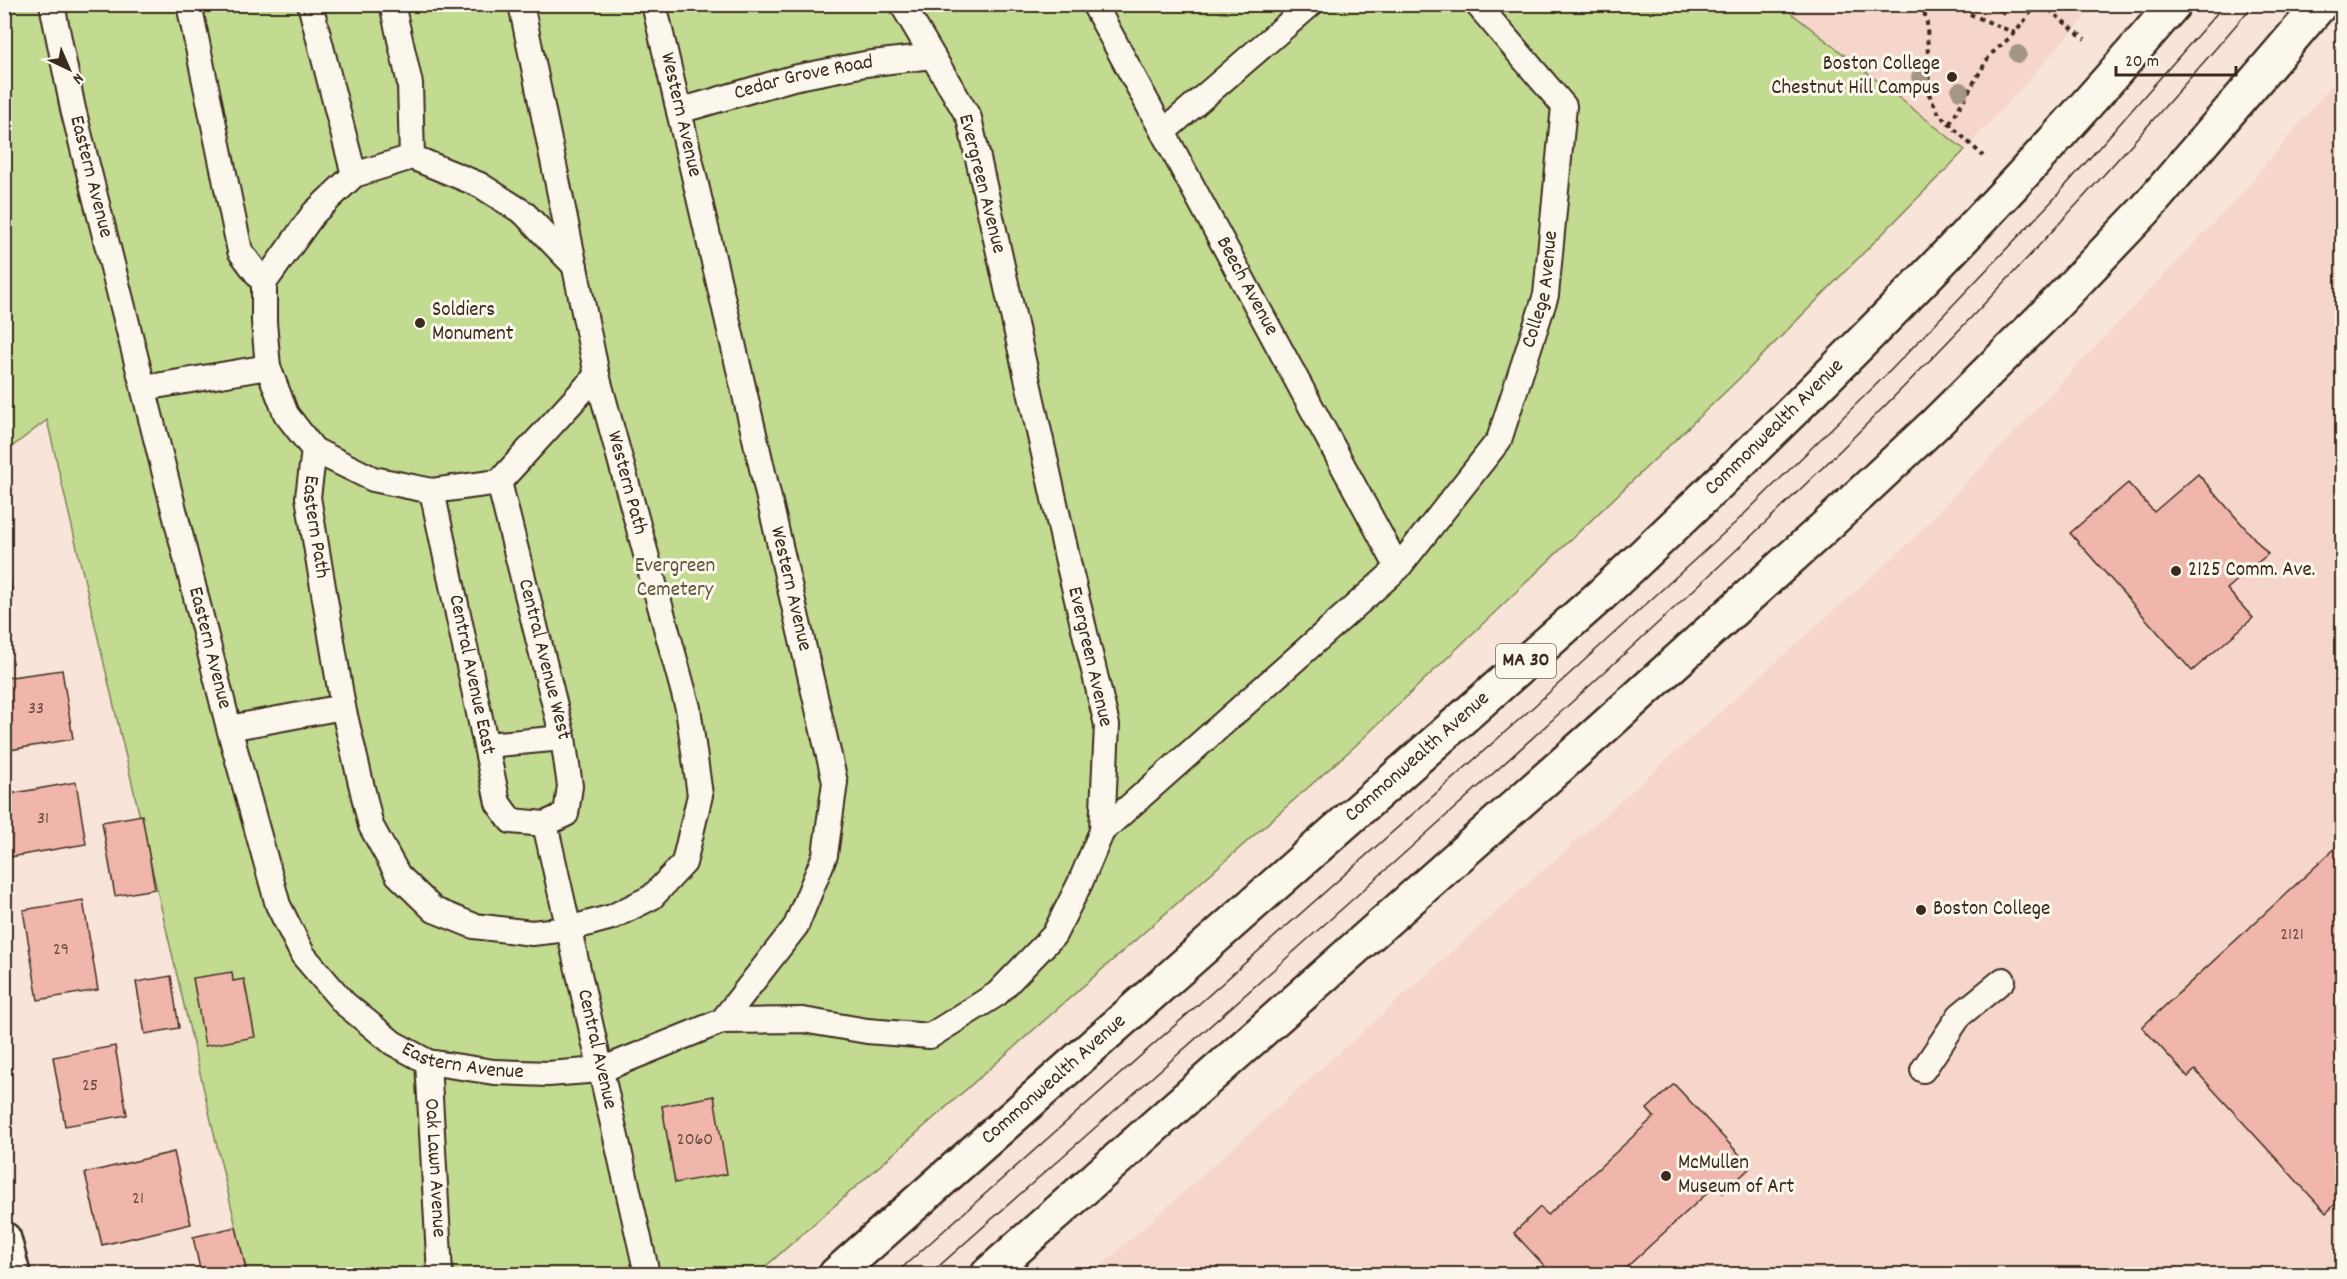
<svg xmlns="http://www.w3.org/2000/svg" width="2347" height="1279" viewBox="0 0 2347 1279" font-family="Dekko,sans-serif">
  <rect width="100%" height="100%" fill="#f8e4d8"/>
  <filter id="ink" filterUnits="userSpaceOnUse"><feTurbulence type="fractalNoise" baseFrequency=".0167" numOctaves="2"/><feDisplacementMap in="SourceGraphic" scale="12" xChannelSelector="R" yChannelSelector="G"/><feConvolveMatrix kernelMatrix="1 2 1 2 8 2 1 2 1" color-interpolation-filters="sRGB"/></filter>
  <g filter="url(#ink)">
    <path fill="#f6d6ca" d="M1781,5h315l-131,145z
      M2342,73v1201h-1250l815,-729 334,-351z"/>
    <path fill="#c3db91" stroke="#7f8258" stroke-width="1.5" d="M5,5h1776l184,145 -221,224 -390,373 -597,527h-510l-200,-854 -42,32z"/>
    <path fill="#f1b6ab" stroke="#3b2a1e" stroke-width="1.5" d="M1991,4h19l-7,10z
      M2198,474l70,80 -41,35 26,29 -61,53 -122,-138 58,-50 26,29z
      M8,568l4,22 -8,1v-22z
      M62,670l11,69 -69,12v-73z
      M76,782l10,62 -82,14v-63z
      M142,815l13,74 -40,7 -13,-74z
      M2342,842v356l-16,15 -131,-143 -7,7 -46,-50z
      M83,900l15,90 -60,10 -15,-90z
      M232,972l1,9 11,-2 11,58 -50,9 -12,-68z
      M171,976l8,52 -34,6 -9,-52z
      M115,1046l12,69 -62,11 -12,-69z
      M1674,1084l77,83 -28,26 -7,-8 -97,89h-67l-38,-41 26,-26 8,8 106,-98 -7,-8z
      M714,1096l13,78 -52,9 -13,-77z
      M174,1152l17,72 -89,21 -17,-72z
      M236,1227l10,42 -27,5h-18l-8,-37z"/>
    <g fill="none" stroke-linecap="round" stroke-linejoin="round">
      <defs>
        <g id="service">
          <path id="s1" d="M52,4l21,105 156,619 49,177 25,50 41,48 49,40 35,19 66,10 54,2 53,-4 121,-49 74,-95 29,-71 10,-73 -181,-778"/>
          <path id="s2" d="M189,4l51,247 24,32v39l4,45 18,47 28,36 -6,47 35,210 28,119 27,49 36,35 40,16 58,7 36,-4 44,-12 40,-20 32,-34 16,-68 -12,-87 -91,-333 -76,-371"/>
          <path d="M310,4l44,171"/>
          <path d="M392,4l18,80 2,73"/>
          <path id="s3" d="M1094,4l304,564"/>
          <path id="s4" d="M679,111l114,-33 72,-14 67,-8"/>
          <path d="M1163,132l148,-128"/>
          <path d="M264,283l50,-70 40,-38 58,-18 68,28 44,28 51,53"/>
          <path d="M144,388l124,-21"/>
          <path d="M314,450l59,29 59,12 67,-9 98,-107"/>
          <path id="s5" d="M499,482l64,256 7,48 -4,28 -21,10"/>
          <path id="s6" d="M432,491l66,312 13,18 34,3"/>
          <path d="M229,728l114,-21"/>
          <path d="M487,745l76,-7"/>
          <path id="s7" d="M545,824l102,450"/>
          <path id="s8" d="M1102,831l296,-263 101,-128 47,-145 18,-189 -87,-102"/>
          <path d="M722,1021l81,-1 64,11 63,5 67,-42 57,-59 26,-52 22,-52 5,-106 -38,-159 -100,-448 -67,-114"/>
          <path id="s9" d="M428,1062l12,212"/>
          <path d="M1923,1070l37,-55 43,-35"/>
        </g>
        <path id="minor" d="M4,1239l9,35"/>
        <g id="primary">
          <path id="s10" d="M836,1274l764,-678c200,-188 396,-382 574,-592"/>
          <path d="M988,1274l615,-546 223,-202 110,-103 105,-104 104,-109 176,-206"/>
        </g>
      </defs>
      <use href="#service" stroke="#3b2a1e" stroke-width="28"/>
      <use href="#minor" stroke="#3b2a1e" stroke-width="38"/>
      <use href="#primary" stroke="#3b2a1e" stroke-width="38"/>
      <path stroke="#3b2a1e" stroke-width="4" stroke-dasharray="4.5 4.5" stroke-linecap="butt" d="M1922,4l5,19 2,71 10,20 44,42
        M1955,4l17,11 43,18
        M2042,4l43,35
        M1950,123l40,-68 25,-22 22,-29"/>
      <use href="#service" stroke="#fbf7ec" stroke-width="24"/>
      <use href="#minor" stroke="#fbf7ec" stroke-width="33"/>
      <use href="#primary" stroke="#fbf7ec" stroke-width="33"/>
      <path stroke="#3b2a1e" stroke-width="1.5" d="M895,1274l636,-565 204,-186 156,-153 161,-169 173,-197
        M930,1274c273,-243 550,-483 817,-734 179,-168 347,-349 507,-536"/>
    </g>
    <g fill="#a39682">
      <circle cx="2018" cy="54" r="9"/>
      <circle cx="1920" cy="77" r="9"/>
      <circle cx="1960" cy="91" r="9"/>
    </g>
  </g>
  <g fill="#3b2a1e" stroke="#fbf7ec" stroke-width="2">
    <circle cx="1952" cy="77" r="6"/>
    <circle cx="420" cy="323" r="6"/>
    <circle cx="2176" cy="571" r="6"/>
    <circle cx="1921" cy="910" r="6"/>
    <circle cx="1666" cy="1176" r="6"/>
  </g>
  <g text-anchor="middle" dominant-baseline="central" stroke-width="6" stroke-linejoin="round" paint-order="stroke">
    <g font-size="18" fill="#684d41">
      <text x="36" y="709">33</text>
      <text x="43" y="819">31</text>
      <text x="2292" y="935">2121</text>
      <text x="61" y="950">29</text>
      <text x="90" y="1086">25</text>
      <text x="695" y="1140">2060</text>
      <text x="138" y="1199">21</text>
    </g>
    <rect fill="#fbf7ec" stroke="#75685c" stroke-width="1.5" x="1496" y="644" width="60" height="34" rx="4.5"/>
    <g font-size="20" font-weight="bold" fill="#3b2a1e">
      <text x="1526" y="661">MA 30</text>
    </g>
    <g font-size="21" fill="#3b2a1e" stroke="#fbf7ec" text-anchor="start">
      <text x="1940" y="65" text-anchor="end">Boston College<tspan x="1940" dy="24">Chestnut Hill Campus</tspan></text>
      <text x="432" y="311">Soldiers<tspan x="432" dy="24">Monument</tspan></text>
      <text x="2188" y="571">2125 Comm. Ave.</text>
      <text x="1933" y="910">Boston College</text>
      <text x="1678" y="1164">McMullen<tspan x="1678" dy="24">Museum of Art</tspan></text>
    </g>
    <g font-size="21" fill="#3b2a1e" stroke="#fbf7ec">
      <text stroke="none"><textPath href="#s4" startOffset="129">Cedar Grove Road</textPath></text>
      <text transform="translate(680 115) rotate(77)">Western Avenue</text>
      <text stroke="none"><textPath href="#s1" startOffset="177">Eastern Avenue</textPath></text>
      <text transform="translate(981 184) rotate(76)">Evergreen Avenue</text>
      <text stroke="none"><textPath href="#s3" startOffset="321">Beech Avenue</textPath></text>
      <text stroke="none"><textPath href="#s8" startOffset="716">College Avenue</textPath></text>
      <text stroke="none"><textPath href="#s10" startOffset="1264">Commonwealth Avenue</textPath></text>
      <text transform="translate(626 483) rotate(75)">Western Path</text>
      <text stroke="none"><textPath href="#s2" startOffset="550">Eastern Path</textPath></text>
      <text transform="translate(790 589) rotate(77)">Western Avenue</text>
      <text stroke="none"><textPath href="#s1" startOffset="663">Eastern Avenue</textPath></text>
      <text transform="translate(1089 657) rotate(77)">Evergreen Avenue</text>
      <text stroke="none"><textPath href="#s5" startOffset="183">Central Avenue West</textPath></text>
      <text stroke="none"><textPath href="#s6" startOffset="188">Central Avenue East</textPath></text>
      <text stroke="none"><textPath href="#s10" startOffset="778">Commonwealth Avenue</textPath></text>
      <text stroke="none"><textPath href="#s7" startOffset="231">Central Avenue</textPath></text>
      <text stroke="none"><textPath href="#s1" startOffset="1185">Eastern Avenue</textPath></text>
      <text stroke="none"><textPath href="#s10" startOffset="292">Commonwealth Avenue</textPath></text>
      <text stroke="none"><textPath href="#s9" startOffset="106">Oak Lawn Avenue</textPath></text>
    </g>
    <g font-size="21" fill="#5d563b" stroke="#fbf7ec">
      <text x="675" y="567">Evergreen<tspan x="675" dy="24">Cemetery</tspan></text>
    </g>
  </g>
  <rect width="2347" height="1279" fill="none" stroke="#fbf7ec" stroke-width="24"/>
  <rect x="12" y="12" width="2323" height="1255" fill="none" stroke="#3b2a1e" stroke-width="2" filter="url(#ink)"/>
  <g transform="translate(69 69) rotate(136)" stroke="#fbf7ec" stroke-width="4.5" paint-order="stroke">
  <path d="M0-4.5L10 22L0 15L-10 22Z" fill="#3b2a1e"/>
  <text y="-9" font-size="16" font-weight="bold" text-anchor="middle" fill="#3b2a1e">N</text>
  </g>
  <path d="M2116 66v9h120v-9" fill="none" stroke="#3b2a1e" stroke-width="3"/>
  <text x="2125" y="66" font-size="18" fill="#3b2a1e" stroke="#fbf7ec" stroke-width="4.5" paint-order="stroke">20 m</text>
</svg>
